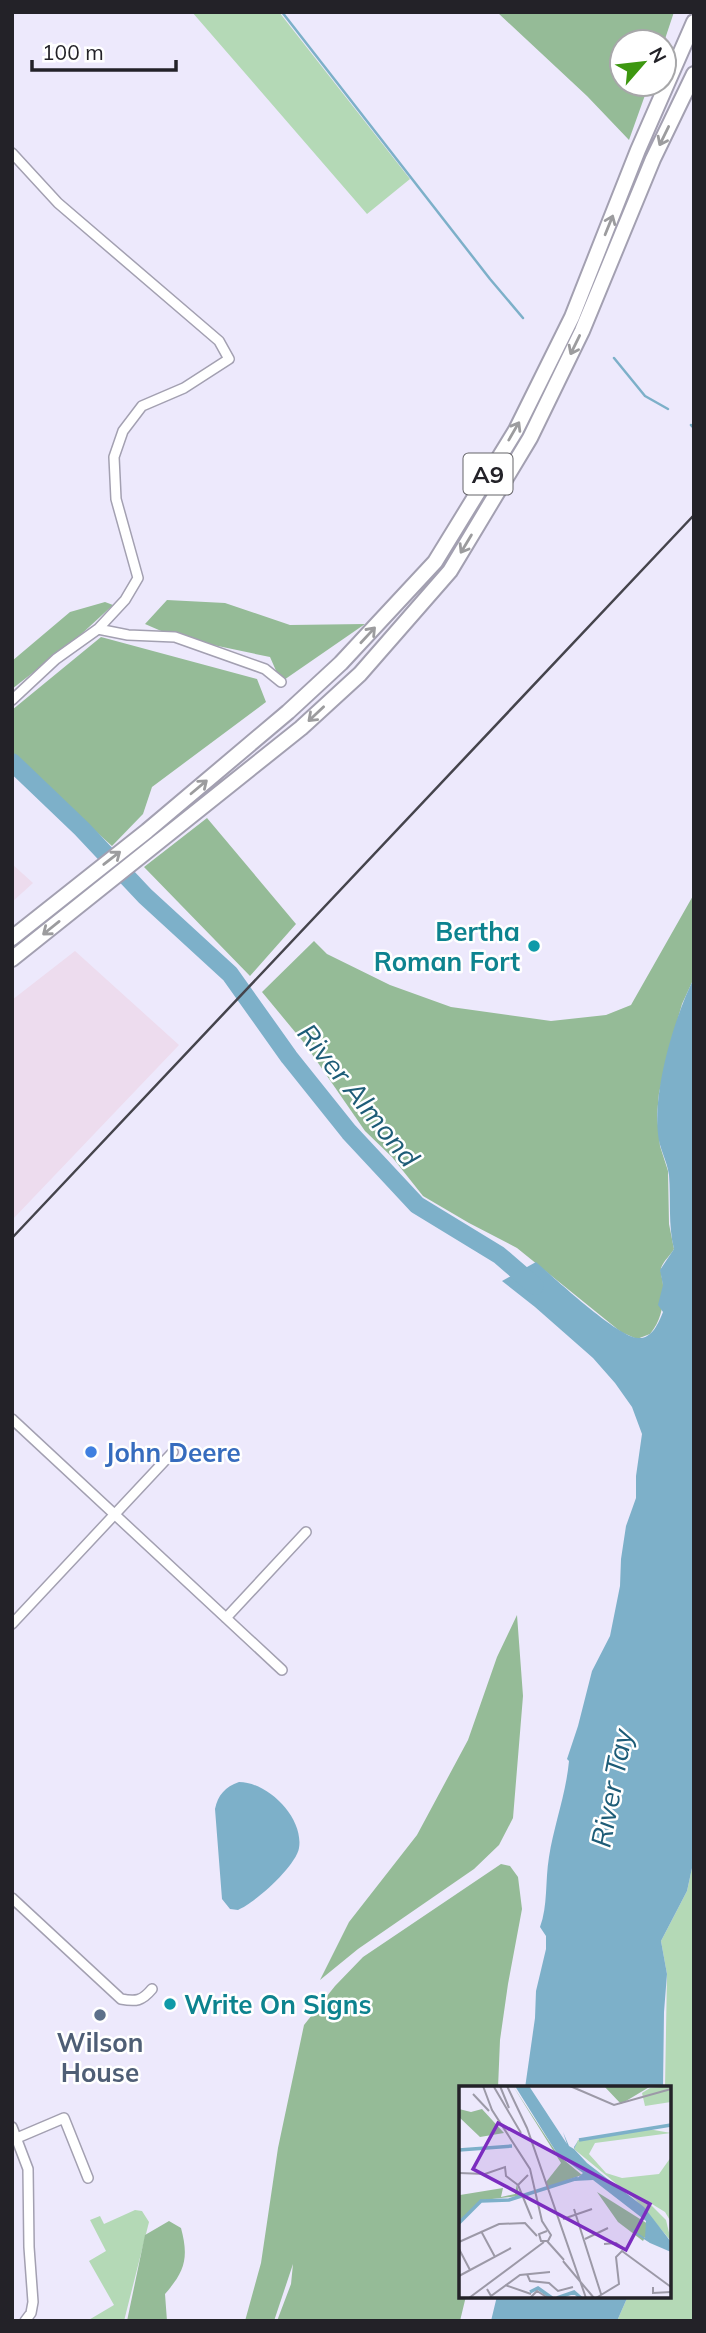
<svg xmlns="http://www.w3.org/2000/svg" width="706" height="2333" viewBox="0 0 706 2333" font-family="Mulish,sans-serif">
  <rect width="100%" height="100%" fill="#ede9fc"/>
  <path fill="#eddcee" d="M12,864l21,19 -21,19z
    M75,951l104,94 -167,175v-220z"/>
  <path fill="#b4d9b6" d="M192,12h87l131,167 -43,35z
    M694,1859v462h-77l11,-25h41v-208h-4l2,-114 -6,-33 26,-50z
    M135,2210l7,1 7,11 -25,99h-37l27,-16 -25,-44 17,-10 -16,-31 10,-4 4,8z"/>
  <path fill="#95bb97" d="M497,12h177l-10,30h-42v42h27l-20,56 -42,-44z
    M167,600l58,3 65,22 75,-1 -84,58 -11,-25 -95,-20 -30,-13z
    M105,602l8,3 -37,34 -64,50v-28l58,-49z
    M101,637l156,42 9,23 -114,85 -9,27 -31,32 -100,-90v-46z
    M207,818l89,106 -46,52 -106,-109z
    M694,894v84l-12,26 -9,32 -14,57 -2,22 3,31 8,25 1,53 5,25c-4,7 -10,11 -13,19 -1,6 2,11 2,17 1,19 -1,34 -13,49l-13,5 -16,-7 -104,-84 -48,-25 -46,-27 -31,-39 -27,-26 -60,-87 -43,-52 52,-51 13,13 63,31 61,22 100,14 55,-6 25,-10z
    M517,1615l6,81 -10,122 -14,27 -25,24 -116,80 -38,31 29,-58 68,-87 51,-95 29,-83z
    M501,1864l9,2 8,11 4,32 -14,75 -8,56 -2,48h-37v208h5l-6,25h-183l14,-37 2,-20 -19,57h-29l16,-58 17,-115 26,-123 31,-39 28,-29z
    M169,2221l12,7c8,30 4,43 -16,66l2,27h-40l18,-86z"/>
  <path fill="#7db0c9" d="M694,978v881l-7,32 -26,50 6,33 -3,38 -1,76h-138l10,-70 1,-27 10,-42v-13l-6,-9c8,-21 5,-46 9,-70 5,-32 17,-63 20,-96l-2,-2 11,-33 14,-55 18,-35 10,-50 1,-27 5,-33 10,-28v-22l6,-42 -10,-27 -17,-24 -22,-25 -58,-51 -33,-26 34,-19c17,15 83,76 102,76 14,1 20,-14 25,-26l-5,-7 5,-20 -3,-15 14,-21c-6,-24 -3,-49 -5,-74 -2,-15 -10,-27 -11,-41 -5,-44 16,-116 36,-156z
    M239,1782c29,0 65,36 60,66 -3,18 -44,55 -61,62l-8,-1 -8,-10 -7,-90c3,-14 10,-22 24,-27z
    M497,2296h131l-11,25h-126z"/>
  <g fill="none" stroke-linecap="round" stroke-linejoin="round">
    <path stroke="#7db0c9" stroke-width="2.5" d="M282,12l208,267 33,39
      M614,358l31,38 23,13
      M691,425l3,3"/>
    <path stroke="#7db0c9" stroke-width="18" d="M12,762l70,67 63,67 85,78 59,83 60,75 68,73 82,50 36,31"/>
    <defs>
      <path id="minor" d="M12,153l46,50 161,138 10,18 -45,29 -42,18 -19,25 -9,26 2,42 22,79 -13,22 -27,29
        M12,700l44,-41 42,-30 30,6 47,2 90,32 16,13
        M12,1419l270,251
        M226,1618l80,-86
        M12,1624l161,-172
        M12,1898l109,101c15,3 21,2 31,-10
        M12,2127l16,42 1,78 4,55 -2,11 -6,8
        M17,2138l47,-20 24,60"/>
      <path id="trunk" d="M12,938l135,-107 141,-119 53,-49 94,-101 81,-132 56,-113 66,-167 56,-128
        M12,959l289,-231 59,-54 90,-103 80,-133 52,-107 71,-172 41,-85"/>
    </defs>
    <use href="#minor" stroke="#a3a0b1" stroke-width="12"/>
    <use href="#trunk" stroke="#a3a0b1" stroke-width="18"/>
    <use href="#minor" stroke="#fff" stroke-width="9"/>
    <use href="#trunk" stroke="#fff" stroke-width="14"/>
    <path stroke="#45444c" stroke-width="2.5" d="M12,1238l682,-723"/>
  </g>
  <defs><path id="oneway-shaft" d="M-6 0H5M1.5-3L5.5 0L1.5 3" fill="none" stroke-width="1.6" stroke-linecap="round" stroke-linejoin="round" transform="scale(1.75)"/></defs>
  <g stroke="#9c9c9e">
    <use href="#oneway-shaft" transform="translate(664 136) rotate(116)"/>
    <use href="#oneway-shaft" transform="translate(609 225) rotate(-68)"/>
    <use href="#oneway-shaft" transform="translate(575 345) rotate(116)"/>
    <use href="#oneway-shaft" transform="translate(514 431) rotate(-60)"/>
    <use href="#oneway-shaft" transform="translate(466 544) rotate(121)"/>
    <use href="#oneway-shaft" transform="translate(368 635) rotate(-47)"/>
    <use href="#oneway-shaft" transform="translate(316 714) rotate(137)"/>
    <use href="#oneway-shaft" transform="translate(199 787) rotate(-40)"/>
    <use href="#oneway-shaft" transform="translate(112 858) rotate(-38)"/>
    <use href="#oneway-shaft" transform="translate(51 928) rotate(141)"/>
  </g>
  <g fill="#0f9aa8" stroke="#fff" stroke-width="2.5">
    <circle cx="534" cy="946" r="7"/>
    <circle cx="170" cy="2004" r="7"/>
  </g>
  <circle fill="#3f7fe0" stroke="#fff" stroke-width="2.5" cx="91" cy="1452" r="7"/>
  <circle fill="#5c6f8a" stroke="#fff" stroke-width="2.5" cx="100" cy="2015" r="7"/>
  <g text-anchor="middle" dominant-baseline="central" stroke-width="5" stroke-linejoin="round" paint-order="stroke">
    <rect fill="#fff" stroke="#656468" stroke-width="2" x="463.5" y="453.5" width="49" height="41" rx="5"/>
    <g font-size="24" font-weight="bold" fill="#232228">
      <text x="488" y="474">A9</text>
    </g>
    <g font-size="26" font-weight="bold" fill="#0d838f" stroke="#fff" text-anchor="end">
      <text x="520" y="931">Bertha<tspan x="520" dy="30">Roman Fort</tspan></text>
      <text x="184" y="2004" text-anchor="start">Write On Signs</text>
    </g>
    <g font-size="26" font-weight="bold" fill="#366cbe" stroke="#fff" text-anchor="start">
      <text x="105" y="1452">John Deere</text>
    </g>
    <g font-size="26" font-weight="bold" fill="#4e5e75" stroke="#fff">
      <text x="100" y="2042">Wilson<tspan x="100" dy="30">House</tspan></text>
    </g>
    <g font-size="28" font-style="italic" fill="#1d5c77" stroke="#fff">
      <text transform="translate(359 1095) rotate(51)">River Almond</text>
      <text transform="translate(611 1788) rotate(-79)">River Tay</text>
    </g>
  </g>
  <g transform="translate(459 2086)">
    <rect width="212" height="212" fill="#ede9fc"/>
    <path d="M212,0v16l-26,4 -3,-13 8,-5zM189,43l23,4 -76,10 -6,11 17,19 16,5 37,-4 12,-17v65l-6,-10 -18,-11 19,19 5,21 -35,-41 -62,-51 4,-9z" fill="#b4d9b6"/>
    <path d="M54,0l45,69 24,20 -35,12 -1,-5 15,-19zM145,0h47l-30,18zM0,23l12,3 11,-3 22,24 -24,4 -21,-20zM58,97l2,13 -36,4 -24,21 1,-26 43,-7 -2,9 14,-3zM138,106l51,32 13,21 -16,-8 -2,4 -25,-19z" fill="#95bb97"/>
    <path d="M56,0h14l38,58 -4,-12 6,14 5,3v-2l4,-6 -4,8 13,14 57,44 27,35v10l-21,-9 -14,-9 -5,-6 14,10 1,-17 -53,-41 -19,1 9,-8 -25,-18z" fill="#7db0c9"/>
    <path fill="none" stroke="#7db0c9" stroke-width="3.5" d="M120,54l92,-15M0,64l53,-4M0,137l22,-22 28,-1 69,-22M71,206l8,-4 14,10M98,212l17,-6 7,6"/>
    <path fill="none" stroke="#9c99a7" stroke-width="2" d="M24,0l9,24 38,59 12,52 9,14 -3,6h-7l-2,-7 8,-3M41,0l9,22M48,0l20,42 59,170M111,0l44,19 57,-16M35,1l27,46M14,8l16,17M0,87l26,1 20,-7 1,9 12,9M69,89l-10,10 14,34M115,123l27,85M104,133l29,-10M22,145l14,26M126,153l23,-11M88,155l17,19M0,156l40,-18 26,-1 12,13M145,158l12,-1 10,7M0,163l11,21M104,175l31,37M68,188l3,7 19,2 9,8 15,-4M0,190l52,-28M46,199l26,9M194,201v6l18,-1M28,203l4,7 29,-21 30,-3M10,212l75,-56M71,212l7,-7 11,7M137,212l23,-14 -3,-27 6,-6 49,36"/>
    <path fill="#7b2cbf" fill-opacity="0.15" stroke="#7b2cbf" stroke-width="3.5" d="M39,37l152,81 -24,46 -153,-81z"/>
    <rect width="212" height="212" fill="none" stroke="#232228" stroke-width="3.5"/>
  </g>
  <rect width="706" height="2333" fill="none" stroke="#232228" stroke-width="28"/>
  <g transform="translate(643 63) rotate(62)"><circle r="33" fill="#ffffff" stroke="#a7a7a9" stroke-width="2"/>
  <path d="M0-5L12 26L0 18L-12 26Z" fill="#3d9710"/>
  <text y="-10" font-size="19" font-weight="bold" text-anchor="middle" fill="#232228">N</text>
  </g>
  <path d="M32 60v10h144v-10" fill="none" stroke="#232228" stroke-width="3.5"/>
  <text x="42" y="60" font-size="21" fill="#232228" stroke="#ffffff" stroke-width="5" paint-order="stroke">100 m</text>
</svg>
